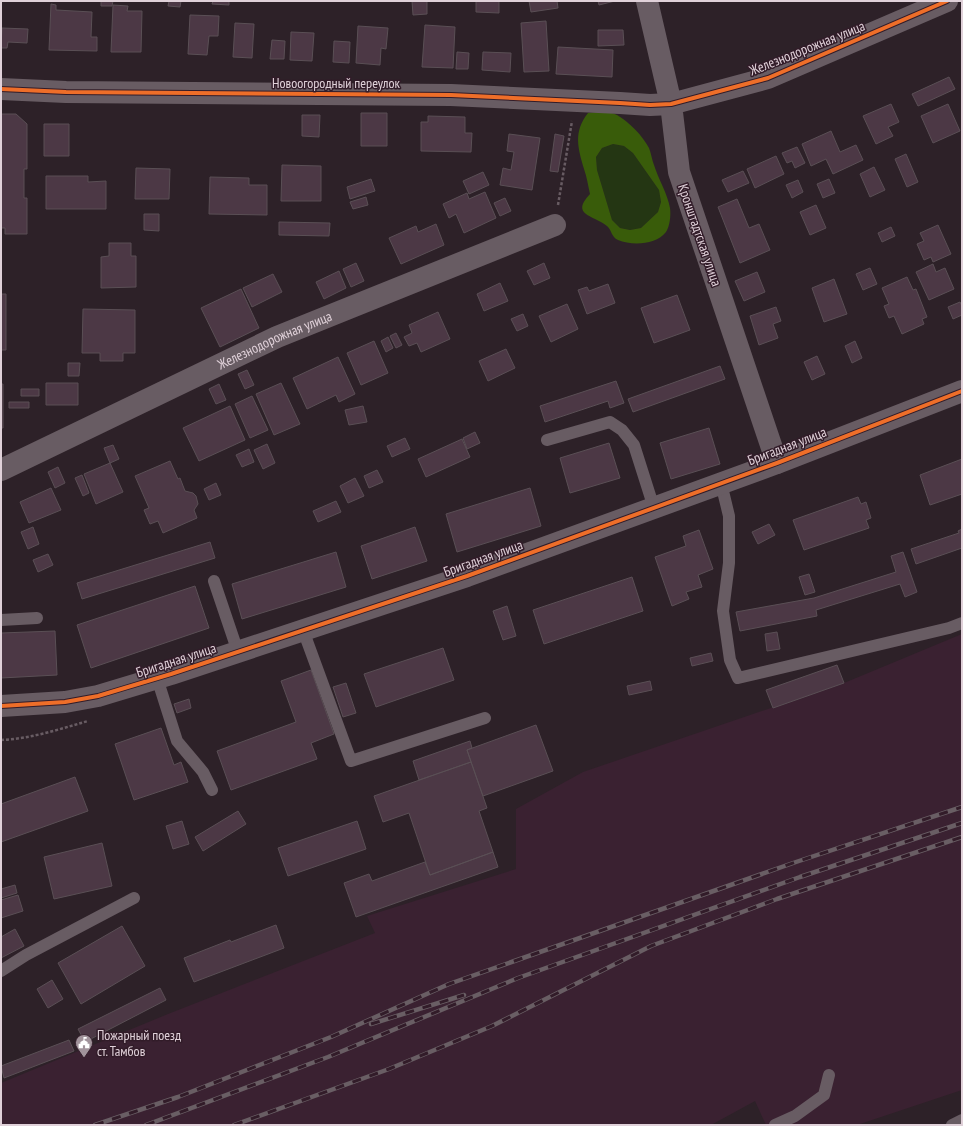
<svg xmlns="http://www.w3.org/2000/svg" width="963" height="1126" viewBox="0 0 963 1126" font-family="'PT Sans Narrow',sans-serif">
  <rect width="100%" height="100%" fill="#2d2128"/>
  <path fill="#3a2131" d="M962,634v456l-105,35h-91l-11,-24 -44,24h-710v-42l167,-69 207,-81 -8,-17 149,-47v-60l67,-37 261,-89z"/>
  <path fill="#243613" d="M613,144l11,2 9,7 26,37 2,12 -3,10 -17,16 -11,2 -10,-2 -8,-8 -15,-50 -1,-13 6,-9z"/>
  <path fill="#395c0a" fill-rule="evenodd" d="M605,111c4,1 8,2 12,4 11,6 26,21 32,33 2,5 3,12 5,17 4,13 14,30 16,43 1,7 0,18 -4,24 -10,13 -34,14 -48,8 -7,-3 -6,-10 -11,-14 -14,-11 -37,-11 -17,-32 -2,-8 -3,-17 -6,-25 -6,-21 -11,-37 4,-56zM613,144l11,2 9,7 26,37 2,12 -3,10 -17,16 -11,2 -10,-2 -8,-8 -15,-50 -1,-13 6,-9z"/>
  <path fill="#4c3845" stroke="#5a4f55" d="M101,1h12l-1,5h-11z
    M169,1h12l-1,6 -12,-1z
    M213,1h16v4l-17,-1z
    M412,1h15v13l-14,1z
    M476,1h23v12l-23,-1z
    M529,1h28l1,7 -27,4z
    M598,1h17l-16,4z
    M51,4l5,1v5l36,2 -1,25h6v14l-48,-1z
    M113,5l15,1 -1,5h15l-1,41h-30z
    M190,15l29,1 -1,20h-9l-2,19 -19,-1z
    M546,21l3,50 -25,1 -3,-49z
    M235,23l19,1 -2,34 -19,-1z
    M425,25l30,2 -2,41 -31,-1z
    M358,26l30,2 -2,21 -5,-1 -1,17 -24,-2z
    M2,28l26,1 -1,14 -19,-1 -1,6h-6z
    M598,30h25l1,15 -26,1z
    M291,32l23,1 -2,28 -22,-1z
    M272,40l13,1 -1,18h-14z
    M334,41l16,1 -1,21 -16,-1z
    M558,47l55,3 -1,27 -56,-3z
    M457,52l12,1 -1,16h-12z
    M483,52l28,1 -1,19 -28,-2z
    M949,77l6,12 -37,17 -6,-12z
    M891,104l8,18 -11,5 5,9 -17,8 -13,-28z
    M948,104l12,27 -27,12 -12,-27z
    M361,113h26v33h-26z
    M1,114h15l11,10v45h-3v29h3v36h-22v-6h-4z
    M302,115h18l-1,22 -17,-1z
    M428,116l37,1v16h7l-1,19 -50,-1v-29h7z
    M44,124h25v32h-25z
    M831,131l9,21 16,-7 7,15 -30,14 -7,-15 -15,7 -9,-22z
    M509,134l31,4 -8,52 -32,-5 3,-17 8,2 3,-18 -7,-1z
    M555,134l9,2 -6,36 -8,-1z
    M797,147l8,16 -10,5 -3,-7 -5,2 -5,-10z
    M906,154l12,28 -11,5 -12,-28z
    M776,156l8,18 -29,14 -8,-19z
    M282,165l39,1v35h-40z
    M874,167l11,23 -15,7 -10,-23z
    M136,168l34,1 -1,30h-34z
    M743,171l6,12 -21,9 -6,-12z
    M483,172l6,13 -20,9 -6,-13z
    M46,176h42v6l18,-1v28h-60z
    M210,177l39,1v7h18v30l-58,-1z
    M371,179l4,12 -25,8 -3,-12z
    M829,179l6,14 -12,5 -6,-14z
    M798,180l5,12 -11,6 -6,-13z
    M485,192l11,26 -32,15 -8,-19 -7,4 -6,-14 24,-11 2,6z
    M366,197l2,8 -15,4 -3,-7z
    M505,198l6,13 -11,5 -6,-13z
    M737,199l12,29 10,-4 11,26 -30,13 -22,-56z
    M816,205l10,23 -16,7 -10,-23z
    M144,214h15v17l-15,-1z
    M279,222l51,1 -1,13 -50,-1z
    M436,224l8,21 -43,19 -12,-26 27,-12 2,6z
    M938,225l13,29 -18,8 -2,-5 -7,3 -7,-16 7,-3 -4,-8z
    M891,227l4,9 -13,6 -4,-9z
    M109,243h22v13h5v31l-35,1v-31l8,-1z
    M356,263l8,18 -13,6 -8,-18z
    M544,263l6,15 -16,7 -7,-14z
    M933,264l3,8 9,-4 9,21 -25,11 -13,-28z
    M870,268l7,16 -14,6 -7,-16z
    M339,271l7,17 -22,11 -8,-17z
    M757,272l8,20 -21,9 -9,-20z
    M273,274l9,18 -30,15 -9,-19z
    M907,277l6,13 3,-1 11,28 -5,2 2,5 -22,10 -8,-18 -5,2 -5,-12 5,-2 -7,-16z
    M834,279l13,35 -23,8 -12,-34z
    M500,283l8,18 -24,10 -7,-17z
    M608,284l7,19 -28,11 -9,-24 9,-3 2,4z
    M241,289l18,39 -39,19 -19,-39z
    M1,294h5v56h-5z
    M677,295l13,35 -36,13 -13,-35z
    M960,302l2,4v9l-9,4 -5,-12z
    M567,304l11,25 -27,13 -12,-26z
    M776,307l5,14 -8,3 5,14 -19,7 -9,-29z
    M83,309l52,1v43h-12v8h-23v-8h-18z
    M438,312l12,27 -29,13 -4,-9 -8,3 -5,-9 8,-4 -3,-8z
    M523,314l5,12 -11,5 -6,-12z
    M396,333l6,12 -6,3 -6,-12z
    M388,337l5,11 -7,4 -5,-11z
    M374,341l14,32 -27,12 -14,-32z
    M855,341l7,17 -10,5 -7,-17z
    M506,349l9,19 -27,13 -9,-20z
    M817,356l8,18 -13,6 -8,-18z
    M338,357l17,37 -16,8 -3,-7 -29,14 -14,-31z
    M68,363h12l-1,13h-11z
    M720,366l5,13 -92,33 -5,-13z
    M247,370l7,15 -9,4 -7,-15z
    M616,381l8,22 -14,5 -2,-7 -63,21 -5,-16z
    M46,383h32v22h-32z
    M281,383l19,41 -26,11 -18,-41z
    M1,384h2v44h-2z
    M219,384l7,16 -10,4 -7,-15z
    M21,389h18v7h-18z
    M252,396l16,34 -18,8 -15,-34z
    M9,402h20v6h-20z
    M230,406l15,34 -46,21 -16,-33z
    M363,406l4,16 -18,3 -4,-15z
    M709,428l11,36 -49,15 -11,-36z
    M475,432l5,11 -13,6 -4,-11z
    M405,438l5,11 -18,8 -5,-11z
    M462,439l8,18 -44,20 -8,-18z
    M609,443l11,35 -50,15 -10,-35z
    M267,444l8,19 -12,6 -9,-19z
    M113,445l6,14 -9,4 -6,-15z
    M249,449l5,13 -12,5 -6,-12z
    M962,459v35l-32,11 -10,-30z
    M170,461l8,18 2,-1 5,13 8,2 3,3 2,8 -4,6 3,8 -34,15 -5,-12 -8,3 -6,-14 5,-2 -14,-32z
    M110,463l13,29 -27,12 -12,-30z
    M58,467l7,16 -10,5 -7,-16z
    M377,470l6,12 -14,6 -5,-12z
    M82,475l7,18 -6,3 -8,-18z
    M355,478l9,18 -16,7 -8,-17z
    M216,483l5,12 -12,5 -5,-11z
    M51,488l10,22 -32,13 -9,-21z
    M530,488l11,38 -84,26 -11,-38z
    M858,497l3,7 5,-2 5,16 -5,2 3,8 -65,22 -11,-30z
    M336,501l5,11 -23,10 -5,-11z
    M769,524l6,11 -17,9 -6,-12z
    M33,527l6,17 -11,5 -7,-17z
    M415,527l12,34 -55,18 -11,-33z
    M962,529v19l-46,16 -5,-15 48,-16 -1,-2z
    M699,530l14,39 -15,6 4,12 -16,5 3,7 -17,7 -17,-49 31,-11 -3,-10z
    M210,542l5,16 -133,41 -5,-16z
    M336,552l10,35 -104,32 -10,-35z
    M903,552l14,40 -12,5 -5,-13 -84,26 1,6 -77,15 -4,-19 78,-14 82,-26 -5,-16z
    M48,554l5,11 -15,7 -5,-12z
    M809,574l6,18 -10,3 -6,-18z
    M632,577l11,34 -99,33 -11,-34z
    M195,586l14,42 -118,40 -14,-43z
    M507,606l9,30 -13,4 -10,-29z
    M55,631l2,44 -56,3v-45z
    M777,632l3,17 -13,2 -2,-17z
    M443,648l11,32 -78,27 -12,-33z
    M711,653l2,8 -21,5 -2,-8z
    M837,665l7,18 -71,25 -7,-18z
    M311,670l23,64 -23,9 6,16 -86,31 -14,-39 79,-29 -15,-41z
    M650,681l2,9 -23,5 -2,-9z
    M346,683l10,30 -13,4 -10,-30z
    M189,699l2,9 -14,5 -3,-9z
    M536,725l17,46 -70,25 -16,-46z
    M161,728l13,37 7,-3 7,20 -54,18 -19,-56z
    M470,741l2,7 -5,2 4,12 -52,18 -6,-19z
    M471,762l16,46 -8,3 14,41 -63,23 -21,-62 -26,9 -9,-26z
    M75,777l13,34 -87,31v-38z
    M238,811l8,13 -43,27 -8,-14z
    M182,821l7,23 -16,5 -7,-23z
    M357,821l9,28 -78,27 -10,-28z
    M102,843l10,43 -58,13 -10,-42z
    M493,852l5,15 -142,50 -12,-34 25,-9 3,7 53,-19 5,13z
    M15,885l2,8 -16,5v-9z
    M18,895l5,16 -22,7v-18z
    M276,925l8,23 -90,34 -10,-24 46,-18 1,2z
    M122,926l23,40 -64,38 -23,-41z
    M15,929l9,17 -23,12v-21z
    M52,980l11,19 -15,9 -11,-19z
    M160,988l6,12 -81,42 -7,-13z
    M69,1040l5,11 -70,27 -3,-12z"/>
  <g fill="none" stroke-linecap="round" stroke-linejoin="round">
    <path stroke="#685c63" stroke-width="2.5" stroke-dasharray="3 2" stroke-linecap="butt" d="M558,205l14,-84
      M1,740c29,-1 59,-11 87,-19"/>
    <path stroke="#685c63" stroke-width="12" d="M547,440l63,-18 12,8 12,15 20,63
      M721,483l8,33v47l-6,48 7,49 8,18 211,-50 13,-5
      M214,581l24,71
      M1,620l36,-2
      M303,630l48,131 134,-43
      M157,678l20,63 26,31 9,18
      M1,971l25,-16 108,-57
      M775,1125l20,-9 29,-21 5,-20
      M952,1125l10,-5"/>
    <g stroke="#685c63" stroke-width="22">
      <path d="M1,89l65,3 385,3 169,8 30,2 21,-1"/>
      <path d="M777,463l185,-72"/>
      <path id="s1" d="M1,470l276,-133 278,-112"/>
    </g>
    <path stroke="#685c63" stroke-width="22" d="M671,104l97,-26 179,-77
      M1,706l64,-4 33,-6 73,-22 296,-98 310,-113 -98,-291 -8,-68 -24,-103"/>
    <defs>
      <path id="rail" d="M371,1024l93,-29
        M95,1125l83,-28 153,-60 118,-53 347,-122 166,-55
        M146,1125l182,-68 190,-79 282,-101 162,-54
        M234,1125l155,-56 103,-43 159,-80 126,-47 185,-62"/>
    </defs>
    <use href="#rail" stroke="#695e64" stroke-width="4.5"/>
    <use href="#rail" stroke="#321c29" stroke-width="3" stroke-dasharray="9" stroke-linecap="butt"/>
    <defs>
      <path id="cycleway" d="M1,89l65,3 385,3 169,8 30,2 21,-1 97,-26 179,-77
        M1,706l64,-4 33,-6 73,-22 296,-98 310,-113 185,-72"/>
    </defs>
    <use href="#cycleway" stroke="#321c29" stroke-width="6"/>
    <use href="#cycleway" stroke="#ee6e29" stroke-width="4"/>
  </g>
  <defs>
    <symbol id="civic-pin" viewBox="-11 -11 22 30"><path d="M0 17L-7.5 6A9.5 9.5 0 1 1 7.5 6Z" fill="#a1939b" stroke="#321c29"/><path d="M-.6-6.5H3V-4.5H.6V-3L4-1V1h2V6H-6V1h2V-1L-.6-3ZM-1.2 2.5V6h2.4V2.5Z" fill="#fff"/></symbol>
  </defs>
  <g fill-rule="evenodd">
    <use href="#civic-pin" x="74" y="1033" width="20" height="27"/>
  </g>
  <g text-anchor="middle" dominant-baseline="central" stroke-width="3" stroke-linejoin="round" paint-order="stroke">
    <g font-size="14" fill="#e0d1d9" stroke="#321c29">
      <text transform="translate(807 48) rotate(-22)">Железнодорожная улица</text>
      <text x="336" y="83">Новоогородный переулок</text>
      <text transform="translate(700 235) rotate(71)">Кронштадтская улица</text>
      <text stroke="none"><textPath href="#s1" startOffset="303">Железнодорожная улица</textPath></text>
      <text transform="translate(787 446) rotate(-21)">Бригадная улица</text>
      <text transform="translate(483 558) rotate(-20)">Бригадная улица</text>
      <text transform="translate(176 660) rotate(-18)">Бригадная улица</text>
    </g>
    <g font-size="14" fill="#e0d1d9" stroke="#321c29" text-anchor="start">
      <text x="97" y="1035">Пожарный поезд<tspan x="97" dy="16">ст. Тамбов</tspan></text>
    </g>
  </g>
  <rect width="963" height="1126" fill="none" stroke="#e0d1d9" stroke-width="4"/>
</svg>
